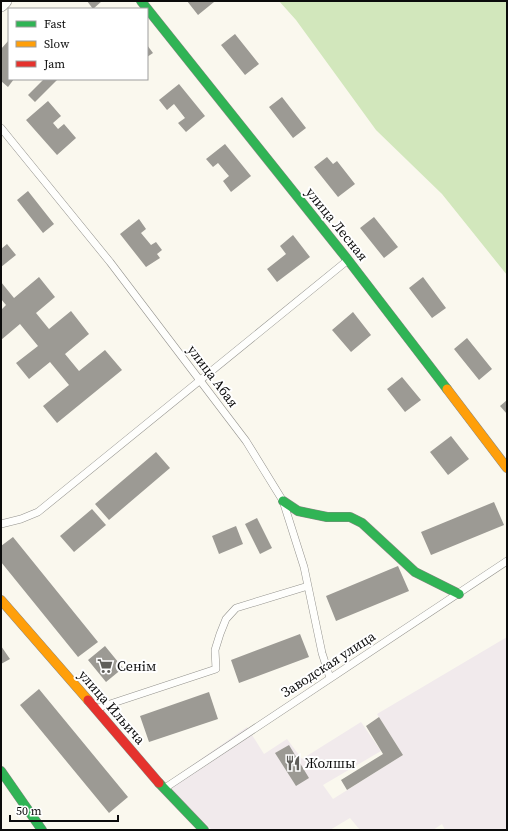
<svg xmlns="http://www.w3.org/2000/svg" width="508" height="831" viewBox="0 0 508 831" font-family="'Source Serif 4',serif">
  <rect width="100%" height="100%" fill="#faf8ee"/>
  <path fill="#f1eaec" d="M507,637v193h-62l-3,-6 -9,6h-73l-10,-12 -20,12h-118l-47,-46 82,-57 17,27 23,-15 15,20 59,-37 20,29 -58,34 10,14 70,-44 -26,-41z"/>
  <path fill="#d2e7bc" d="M279,1h228v274l-65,-81 -66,-64 -80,-110z"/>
  <path fill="#9c9a94" d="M87,1h15l-9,8z
    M187,1h27v1l-16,13z
    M235,34l24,30 -14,11 -24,-30z
    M9,40v39h5l-6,8 -7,-6v-32z
    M147,45l6,8 -6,4z
    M44,79h14l-23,23 -7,-7z
    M179,84l26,32 -19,16 -8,-9 7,-5 -11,-14 -7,6 -8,-10z
    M282,97l24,31 -13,10 -24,-31z
    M48,101l13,15 -8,7 5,6 6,-5 12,14 -19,17 -31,-35z
    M225,144l26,32 -20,16 -8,-11 6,-5 -11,-13 -5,4 -7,-8z
    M327,157l6,7 4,-3 18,23 -17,13 -24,-30z
    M28,191l26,33 -11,9 -26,-33z
    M374,217l24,30 -14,11 -24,-30z
    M139,219l7,10 -5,4 10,12 5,-3 6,8 -5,4 3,4 -14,9 -26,-33z
    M293,235l17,22 -33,25 -10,-13 19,-15 -6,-8z
    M7,244l9,11 -15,12v-18z
    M39,277l16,20 -19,16 13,16 22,-18 18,23 -24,20 14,17 26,-21 17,20 -65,53 -14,-17 26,-21 -19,-23 -21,17 -13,-16 22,-17 -18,-22 -19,16v-30l5,-5 -5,-6v-17l13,16z
    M423,277l23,31 -14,10 -23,-30z
    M353,312l18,23 -20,17 -19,-22z
    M467,338l25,31 -13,11 -25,-31z
    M402,377l19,23 -16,12 -18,-23z
    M507,400v14l-7,-8z
    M451,436l18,23 -21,16 -18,-23z
    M156,452l14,16 -61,52 -14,-16z
    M494,502l10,23 -73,30 -10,-23z
    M92,509l14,16 -32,27 -14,-16z
    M257,518l15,30 -12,6 -15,-30z
    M236,526l7,18 -24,10 -7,-18z
    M13,537l85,105 -20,15 -77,-95v-16z
    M398,566l11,25 -73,30 -10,-25z
    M300,634l9,23 -70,26 -8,-23z
    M1,646l9,13 -9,5z
    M105,646l18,22 -17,14 -18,-22z
    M39,689l89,108 -19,16 -89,-108z
    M209,692l9,27 -69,23 -9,-26z
    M379,717l24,38 -56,35 -6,-10 42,-26 -17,-28z
    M289,745l20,33 -13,8 -21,-33z"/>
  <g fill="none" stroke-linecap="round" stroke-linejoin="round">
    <defs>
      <path id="lane" d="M1,128l109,134 136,179 37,60 21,66 18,86 8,25
        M1,524l20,-5 17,-7 310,-252
        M98,708l118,-39 -1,-19 5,-16 6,-15 10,-11 72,-22
        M165,788l342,-227"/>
      <path id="street" d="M1,5l4,-4"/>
      <path id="fast" d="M141,1l207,259 99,129
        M283,501l15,10 29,6h23l12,6 53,49 44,22
        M1,771l41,59
        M159,783l45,47"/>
      <path id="slow" d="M447,389l60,79
        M1,600l87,100"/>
      <path id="jam" d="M88,700l71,83"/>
    </defs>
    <use href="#lane" stroke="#93928d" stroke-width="8"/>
    <use href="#street" stroke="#93928d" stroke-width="14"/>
    <use href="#fast" stroke="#898884" stroke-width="10"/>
    <use href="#slow" stroke="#898884" stroke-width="10"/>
    <use href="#jam" stroke="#898884" stroke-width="10"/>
    <use href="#lane" stroke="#fefefc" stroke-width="7"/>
    <use href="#street" stroke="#fefefc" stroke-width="13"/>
    <use href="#fast" stroke="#30b455" stroke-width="9"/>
    <use href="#slow" stroke="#ff9f0a" stroke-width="9"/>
    <use href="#jam" stroke="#e5322d" stroke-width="9"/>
  </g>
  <defs>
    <symbol id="supermarket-bare" viewBox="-9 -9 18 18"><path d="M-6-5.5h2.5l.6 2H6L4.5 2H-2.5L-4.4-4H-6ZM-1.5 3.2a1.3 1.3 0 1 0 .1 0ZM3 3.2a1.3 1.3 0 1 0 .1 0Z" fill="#5f5e5a" stroke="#fff" stroke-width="2.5" paint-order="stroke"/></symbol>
    <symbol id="restaurant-bare" viewBox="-9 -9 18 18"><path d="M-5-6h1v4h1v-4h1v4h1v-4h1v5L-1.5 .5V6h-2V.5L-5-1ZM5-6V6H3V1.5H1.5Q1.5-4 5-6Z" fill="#5f5e5a" stroke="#fff" stroke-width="2.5" paint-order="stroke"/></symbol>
  </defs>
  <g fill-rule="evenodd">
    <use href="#supermarket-bare" x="94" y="655" width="22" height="22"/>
    <use href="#restaurant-bare" x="282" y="752" width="22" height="22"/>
  </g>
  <g text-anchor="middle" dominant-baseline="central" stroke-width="4" stroke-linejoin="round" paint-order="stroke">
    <g font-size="14" fill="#0b0b0b" stroke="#fff">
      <text transform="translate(337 224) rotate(51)">улица Лесная</text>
      <text transform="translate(213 376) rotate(53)">улица Абая</text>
      <text transform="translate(328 664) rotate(-33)">Заводская улица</text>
      <text transform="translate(112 707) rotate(49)">улица Ильича</text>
    </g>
    <g font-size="14" fill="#0b0b0b" stroke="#fff" text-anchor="start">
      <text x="117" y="666">Сенiм</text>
      <text x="305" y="763">Жолшы</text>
    </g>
  </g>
  <rect width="508" height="831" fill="none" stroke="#0b0b0b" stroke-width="4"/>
  <rect x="8" y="8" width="140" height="72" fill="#ffffff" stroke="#9d9d9d"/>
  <rect x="16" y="21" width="20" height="6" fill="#30b455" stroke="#9d9d9d"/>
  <text x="44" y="28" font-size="12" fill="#0b0b0b">Fast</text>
  <rect x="16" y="41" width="20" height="6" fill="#ff9f0a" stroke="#9d9d9d"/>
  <text x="44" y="48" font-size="12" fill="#0b0b0b">Slow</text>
  <rect x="16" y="61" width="20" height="6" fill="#e5322d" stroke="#9d9d9d"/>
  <text x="44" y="68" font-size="12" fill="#0b0b0b">Jam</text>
  <path d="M10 815v6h108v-6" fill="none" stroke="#0b0b0b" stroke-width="2"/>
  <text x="16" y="815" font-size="12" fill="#0b0b0b" stroke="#ffffff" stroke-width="3" paint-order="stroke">50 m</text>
</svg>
